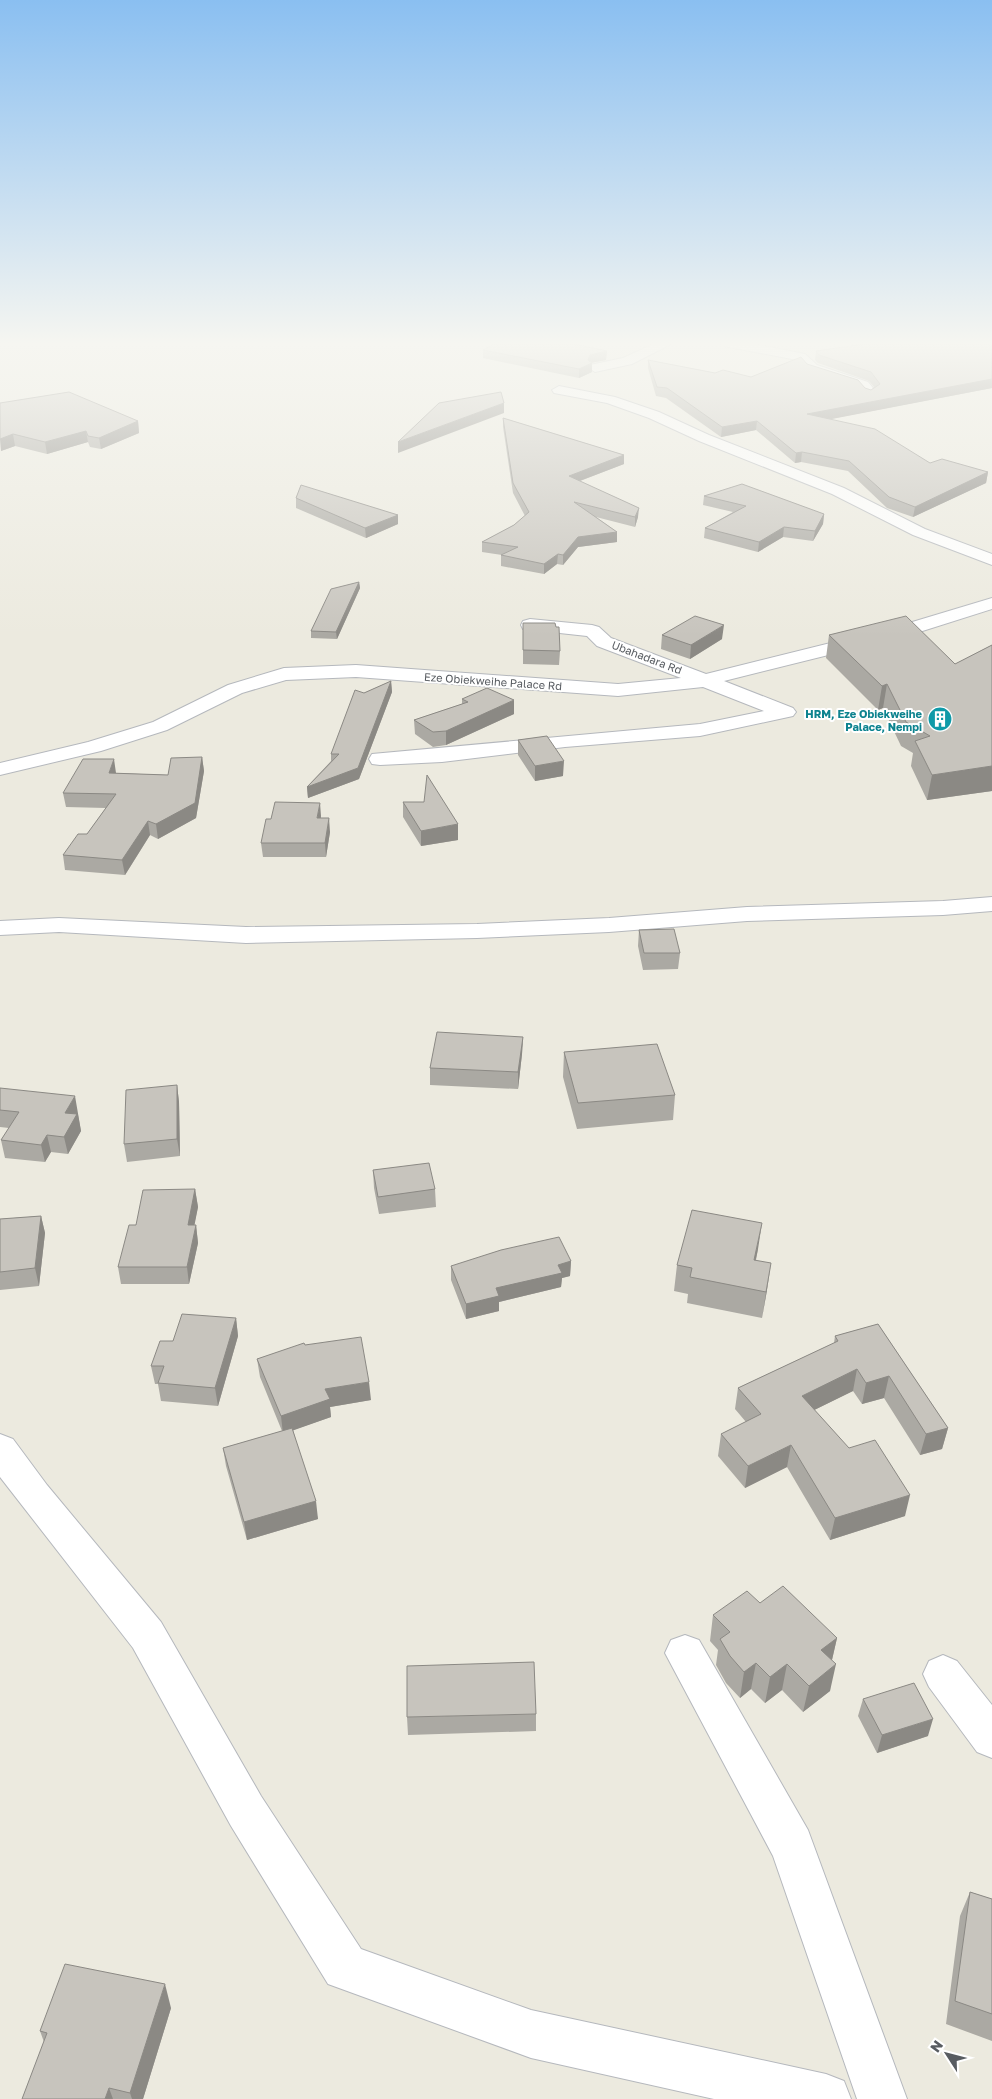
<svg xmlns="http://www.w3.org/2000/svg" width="992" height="2099" viewBox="0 0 992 2099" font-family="'Golos Text',sans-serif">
  <rect width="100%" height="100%" fill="#eceadf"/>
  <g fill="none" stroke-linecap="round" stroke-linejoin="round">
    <defs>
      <path id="minor" d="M658,342h17l-43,22 -37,8 -6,-4 1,-3 33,-7z
        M718,342h26l61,12 12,11 51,17 9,11 -7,4 -5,-1 -7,-8 -51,-17 -10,-11 -73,-14z
        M831,342h16l9,6 -6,4z
        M559,386l56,11 44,15 50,23 135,53 81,41 67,25v11l-79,-30 -81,-41 -133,-53 -50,-23 -42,-15 -53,-10 -2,-3z
        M992,598v11l-79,25 -189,47 69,27 3,4 -3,4 -93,20 -135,11 -123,15 -62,3 -8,-1 -3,-5 3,-5 328,-30 64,-13 -61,-24 -85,9 -262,-19 -70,3 -44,13 -75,37 -66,21 -101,24v-12l88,-21 65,-20 75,-37 56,-17 72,-3 262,19 63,-6 -84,-32 -10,-10 -64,-7 -2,-4 2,-4 7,-2 62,6 7,2 12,11 95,36 193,-48z
        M992,897v14l-49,4 -196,6 -138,11 -132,6 -231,5 -187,-11 -59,3v-14l59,-3 187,9 231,-3 132,-6 138,-11 196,-6z
        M0,1434l13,5 34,46 114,137 100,174 100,153 170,61 295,64 18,7 7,18h-137l-183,-41 -203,-74 -97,-158 -98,-178 -133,-171z
        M685,1635l14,5 109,190 99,269h-50l-84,-243 -108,-203 6,-13z
        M943,1655l14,6 35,44v53l-15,-6 -48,-65 -6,-13 6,-13z"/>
    </defs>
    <use href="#minor" stroke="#b5b8bd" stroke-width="2"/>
    <use href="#minor" fill="#fff" fill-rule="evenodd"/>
  </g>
  <path fill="#aba9a3" d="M992,342v46l-162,31 100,44 58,9 -2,11 -73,34 -26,-9 -39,-37 -47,-9 -6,1 -39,-33 -35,7 -55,-39 -10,-2 -8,-28v-8l67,13 36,4 56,-13 58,24 6,2 3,-3 -5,-6 -51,-18 -3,-3 1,-9z
    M483,350l124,1 -1,9 -15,3 1,9 -13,6 -96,-20z
    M0,403l138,18 1,12 -38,16 -11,-2 -2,-5 -41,12 -32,-8 -14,5z
    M503,418l121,37v9l-44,17 58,36 -3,10 -39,-10 21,15v10l-39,5 -15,18 -6,-1 -13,10 -43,-8v-11h1l-20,-3v-10l32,-17 11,-9 -12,-23 -10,-66z
    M704,496l120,18 -1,10 -10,17 -30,-4 -25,15 -54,-14 1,-10 28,-16 -30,-7z
    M296,498l102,17v9l-32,14 -70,-30z
    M359,582l1,6 -23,51 -26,-1v-7z
    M523,623l33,4 4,24 -1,14 -36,-1z
    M662,635l60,4 -32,20 -29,-10z
    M829,635l126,29 37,-19v146l-65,9 -16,-34 2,-13 -12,-7 -18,-38 -5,2 -52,-52z
    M391,681l1,11 -33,87 -51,19 -1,-11 24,-26v-7l33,-61z
    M462,699l52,15 -68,31 -13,2 -18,-13 -1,-14 48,-16z
    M518,740l45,36 -28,5 -17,-26z
    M202,757l2,14 -8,47 -38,21 -8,-4 -25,40 -60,-5 -2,-15 24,-21 19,-26 -40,-1 -3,-14 53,-20 52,2z
    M403,802l55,38 -37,6 -18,-29z
    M321,816v2l9,14 -4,25h-63l-2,-14z
    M639,930l41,23 -2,16 -35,1 -5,-24z
    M523,1037l-1,17 -4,35 -88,-4v-17z
    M564,1052l111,43 -2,25 -96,9 -14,-52z
    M177,1085l2,17 1,54 -53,6 -3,-18z
    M0,1088l78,26v1l3,16 -13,23 -17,-2 -6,10 -40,-4 -4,-18 8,-12 -9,-1z
    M373,1170l62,19 1,18 -57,7 -5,-26z
    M195,1189l3,18 -4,18h2l2,18 -9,41h-68l-3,-17 18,-42z
    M41,1216l4,17 -6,53 -39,4v-71z
    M758,1249l-2,11 11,30 -5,28 -75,-15 1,-9 -14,-3 3,-26z
    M571,1261l-1,15 -8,2 -1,9 -62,15v9l-33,8 -15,-39v-14z
    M236,1318l2,18 -20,70 -57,-5 -3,-17h-3l-4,-18 22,-25z
    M878,1324l70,104 -6,21 -22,6 -36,-57 -22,6 -9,-13 -39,19 91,106 -75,24 -43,-73 -42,21 -27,-32 3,-22 25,-12 -11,-13 3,-21 96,-45 1,-7z
    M305,1345l66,55 -41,7 1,10 -38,13 25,89 -71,21 -21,-74 -3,-18 59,-17 -22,-54 -3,-18z
    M760,1603l77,35 -5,22 -2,31 -27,21 -21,-22 -17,13 -14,-14 -11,9 -14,-15 -10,-18 2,-15 -8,-9 3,-26z
    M863,1699l65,37 -51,17 -19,-37z
    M536,1714v17l-128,4 -1,-18z
    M970,1892l22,7v142l-46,-17 14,-108z
    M171,2008l-28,91h-121l22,-57 -4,-11z"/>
  <path fill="#8b8984" d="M607,351l-1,9 -16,3h2v9l-13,6v-9l9,-9 2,-5z
    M992,379v9l-186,36 1,-10z
    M504,403v10l-106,40v-11z
    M138,421l1,12 -38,16 -2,-11z
    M757,421l-1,9 -35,7 1,-10z
    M86,431l2,11 -41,12 -2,-12z
    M13,434l2,12 -14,5 -1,-12z
    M802,452l-1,10 -6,1 1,-10z
    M624,455v9l-55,21v-9z
    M988,472l-2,11 -73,34 2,-10z
    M639,508l-1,9 -3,10v-10z
    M824,514l-1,10 -10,17 2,-10z
    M398,515v9l-32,14 -1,-10z
    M784,527l-1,10 -25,15 1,-10z
    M617,532v10l-39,5 -15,18v-10l15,-18z
    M558,554l-1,10 -13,10v-10z
    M359,582l1,6 -23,51 -1,-7z
    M724,625l-2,14 -32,20 1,-14z
    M391,681l1,11 -33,87 -51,19 -1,-11 51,-19z
    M887,684l-4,24 -5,2 4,-24z
    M514,700v14l-68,31v-14z
    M202,757l2,14 -8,47 -38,21 -2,-15z
    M114,759l2,14 -5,14 -2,-14z
    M564,761l-1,15 -28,5v-15z
    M992,766v25l-65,9 5,-25z
    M320,803l1,13 -3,16 -1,-14z
    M329,818l1,14 -4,25 -1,-14z
    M148,821l2,14 -25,40 -3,-15z
    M458,824v16l-37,6v-15z
    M523,1037l-1,17 -4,35v-17z
    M177,1085l2,17 1,54 -3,-17z
    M75,1096l6,35 -13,23 -4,-17 1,-24z
    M47,1135l4,17 -6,10 -4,-17z
    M195,1189l3,18 -7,36 -3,-18z
    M41,1216l4,17 -6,53 -4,-18z
    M762,1223l-4,26 -8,37 4,-26z
    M196,1225l2,18 -9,41 -2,-17z
    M571,1261l-1,15 -8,2 -1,9 -62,15v9l-33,8v-15l30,-16 62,-23z
    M771,1263l-4,27 -5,28 4,-26z
    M236,1318l2,18 -20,70 -3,-18z
    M857,1369l-4,22 -55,27 4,-22z
    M889,1376l-5,22 -22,6 4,-21z
    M369,1382l2,18 -41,7 1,10 -48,17 -2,-18 44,-27z
    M948,1428l-6,21 -22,6 6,-21z
    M791,1445l-4,22 -42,21 3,-22z
    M910,1495l-5,21 -75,24 5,-22z
    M316,1501l2,18 -71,21 -3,-18z
    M837,1638l-6,26 -10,-14z
    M756,1663l-5,26 -11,9 4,-26z
    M787,1664l-5,26 -17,13 5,-26z
    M836,1664l-6,27 -27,21 6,-26z
    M933,1719l-5,17 -51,17 5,-18z
    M165,1984l6,24 -28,91h-11l-2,-6z
    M109,2088l4,11h-8z"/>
  <path fill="#c7c4bd" stroke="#8b8984" d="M498,342h66l43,9 -17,4 -2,5 4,3 -13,6 -96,-19z
    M879,342h113v37l-185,35 68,15 55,34 12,-4 46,13 -73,35 -26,-10 -40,-36 -47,-9 -6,1 -39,-32 -35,6 -55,-39 -10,-1 -9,-27 67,13 8,-3 28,7 50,-20 6,7 51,16 7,8 6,2 9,-6 -9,-12 -52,-17 -3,-4z
    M69,392l69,29 -39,17 -11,-2 -2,-5 -41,11 -32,-8 -13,5v-36z
    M501,392l3,11 -106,39 41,-39z
    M503,418l121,37 -55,21 70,32 -4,9 -61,-15 43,30 -39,5 -15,18 -5,-1 -14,10 -43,-9 17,-8 -36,-5 32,-17 15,-13 -16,-29z
    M742,484l82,30 -9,17 -31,-4 -25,15 -54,-14 41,-22 -42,-10z
    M301,485l97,30 -33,13 -69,-30z
    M359,582l-23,50 -25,-1 20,-42z
    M695,616l29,9 -33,20 -29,-10z
    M906,616l49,48 37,-19v121l-60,9 -17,-34 15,-5 -24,-14 -19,-38 -5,2 -53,-51z
    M523,623h32l1,4h3l1,24 -37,-1z
    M391,681l-33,87 -51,19 32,-33h-8l24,-64 9,3z
    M487,688l27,12 -68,31 -13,1 -19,-12 54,-18 -6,-3z
    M547,736l17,25 -29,5 -17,-26z
    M202,757l-7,46 -39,21 -8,-3 -26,39 -59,-5 15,-21h9l29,-40 -53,-1 20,-34h31l-5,14 59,2 3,-17z
    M427,775l31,49 -37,7 -18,-29h21z
    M275,802l45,1 -3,15h12l-4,25h-64l5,-24h5z
    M674,929l6,24h-36l-5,-23z
    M437,1032l86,5 -5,35 -88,-4z
    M657,1044l18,51 -97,8 -14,-51z
    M177,1085v54l-53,5 2,-54z
    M0,1088l75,8 -10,17 12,1 -13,23 -17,-2 -6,10 -40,-5 18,-28 -19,-2z
    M429,1163l6,26 -57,8 -5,-27z
    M195,1189l-7,36h8l-9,42h-69l11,-42h7l7,-35z
    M692,1210l70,13 -8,37 17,3 -5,29 -76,-15 2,-9 -15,-3z
    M41,1216l-6,52 -35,4v-53z
    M559,1237l12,24 -13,4 4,8 -66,15 3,8 -33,8 -15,-38 50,-16z
    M182,1314l54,4 -21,70 -57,-5 6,-17h-13l9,-25h13z
    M878,1324l70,104 -22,6 -37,-58 -23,7 -9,-14 -55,27 47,52 26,-8 35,55 -75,23 -44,-73 -43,21 -27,-32 40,-20 -23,-26 100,-47 -3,-5z
    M361,1337l8,45 -44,7 5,10 -49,17 -24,-57 47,-16 1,2z
    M292,1428l24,73 -72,21 -21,-74z
    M783,1586l54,52 -16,12 15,14 -27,22 -22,-22 -17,13 -14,-14 -12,9 -14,-16 -10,-17 10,-7 -17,-17 34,-24 13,12z
    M534,1662l2,52 -129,3v-51z
    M914,1683l19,36 -51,16 -19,-36z
    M970,1892l22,7v115l-37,-13z
    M65,1964l100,20 -35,109 -21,-5 -4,11h-83l25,-66 -7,-2z"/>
  <linearGradient id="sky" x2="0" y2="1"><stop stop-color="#8abff1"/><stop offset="0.54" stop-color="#f6f6f1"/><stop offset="1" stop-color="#f6f6f1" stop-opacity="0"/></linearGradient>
  <rect width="992" height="636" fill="url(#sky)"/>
  <defs>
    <symbol id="building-disc" viewBox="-11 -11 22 22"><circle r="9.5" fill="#0f9aa8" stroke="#fff"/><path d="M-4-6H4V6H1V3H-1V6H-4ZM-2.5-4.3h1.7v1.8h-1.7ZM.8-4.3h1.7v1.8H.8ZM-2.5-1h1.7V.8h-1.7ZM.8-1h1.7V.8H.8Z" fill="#fff"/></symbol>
  </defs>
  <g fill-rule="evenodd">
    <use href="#building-disc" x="926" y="705" width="28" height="28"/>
  </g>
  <g text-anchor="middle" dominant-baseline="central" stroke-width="4" stroke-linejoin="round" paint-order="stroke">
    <g font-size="11" fill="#585c61" stroke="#fff">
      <text transform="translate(647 657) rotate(21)">Ubahadara Rd</text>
      <text transform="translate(493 681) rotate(4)">Eze Obiekweihe Palace Rd</text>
    </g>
    <g font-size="11" font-weight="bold" fill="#0d838f" stroke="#fff" text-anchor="end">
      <text x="922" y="713">HRM, Eze Obiekweihe<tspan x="922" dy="13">Palace, Nempi</tspan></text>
    </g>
  </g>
  <g transform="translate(947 2054) rotate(306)" stroke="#ffffff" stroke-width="4" paint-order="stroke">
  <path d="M0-4L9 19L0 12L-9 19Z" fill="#585c61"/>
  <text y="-8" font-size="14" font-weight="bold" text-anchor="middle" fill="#585c61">N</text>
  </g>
</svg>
